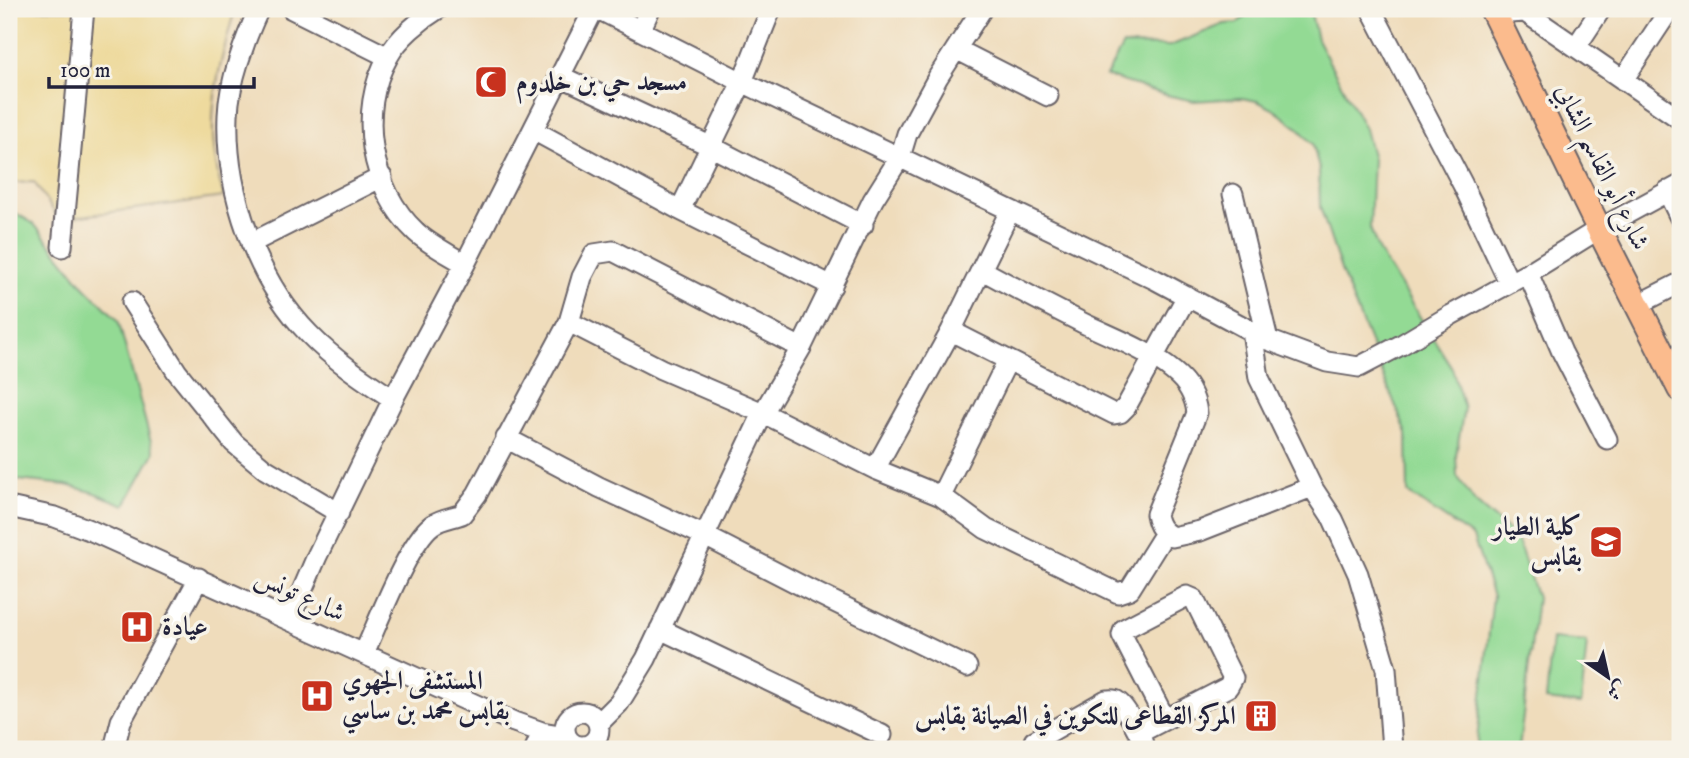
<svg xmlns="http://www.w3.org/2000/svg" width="1689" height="758" viewBox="0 0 1689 758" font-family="'IM FELL DW Pica',Amiri,serif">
  <rect width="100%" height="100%" fill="#f7f3e8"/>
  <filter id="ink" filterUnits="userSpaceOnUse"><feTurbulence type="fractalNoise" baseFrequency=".0143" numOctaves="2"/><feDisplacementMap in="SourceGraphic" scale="14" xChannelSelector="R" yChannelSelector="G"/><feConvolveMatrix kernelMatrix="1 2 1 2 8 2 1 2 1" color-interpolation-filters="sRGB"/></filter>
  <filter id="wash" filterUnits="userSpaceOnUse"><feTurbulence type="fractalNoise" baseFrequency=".00686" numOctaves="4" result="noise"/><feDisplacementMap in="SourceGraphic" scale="28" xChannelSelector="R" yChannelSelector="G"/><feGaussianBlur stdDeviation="1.57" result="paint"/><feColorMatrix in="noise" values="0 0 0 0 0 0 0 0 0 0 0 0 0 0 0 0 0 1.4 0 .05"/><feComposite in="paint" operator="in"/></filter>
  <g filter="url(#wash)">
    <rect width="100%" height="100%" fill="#efdcbb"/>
    <path fill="#93da94" stroke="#5a7e68" stroke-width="2" d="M1250,9h60l7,30 48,90 8,30 -3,69 9,24 73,116 12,40 -8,47 1,21 18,26 42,36 20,60 -18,151h-43l17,-153 -20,-59 -65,-44 -1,-59 -65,-161 -22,-66 -1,-38 -6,-25 -16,-17 -24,-18 -16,-8 -16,-3 -47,3 -28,-6 -60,-19 17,-31 47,1 54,-22 13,-1 13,-10z
      M9,209l25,15 50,62 34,34 36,133 -29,52 -33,-13 -26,-7 -57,-6z
      M1552,639l35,3 -6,62 -35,-4z"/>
    <path fill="#eeda9e" stroke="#887e6c" stroke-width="2" d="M9,9h226c-19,69 -33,117 -11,188l-165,22 -25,-37 -25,1z"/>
  </g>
  <g filter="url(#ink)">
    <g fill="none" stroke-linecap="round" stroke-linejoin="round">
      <defs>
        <path id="minor" d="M259,9c-14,30 -30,73 -31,106 -3,76 28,165 81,219 25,26 55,46 84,65
          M292,9l96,48
          M438,9c-18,11 -40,29 -50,48 -31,54 -18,132 28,175 14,13 33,22 49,32
          M598,9l144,73 414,198 112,60 59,22 32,5 42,-22 50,-30 77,-42 71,-44 81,-44
          M1371,9l92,176 46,97
          M1495,14l30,-2 155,107
          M641,29l9,-20
          M1576,47l25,-38
          M956,49l92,47
          M560,76l150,70 153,79
          M1623,80l47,-71
          M533,130l147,80 152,76
          M1667,191l13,27
          M1233,194l35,146
          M680,210l62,-128 29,-73
          M251,243l131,-66
          M62,247l22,-238
          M982,270c33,18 67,36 101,53 31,15 65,27 91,49 14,11 21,24 23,41l-41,101c2,12 6,17 16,23l28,-6 112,-44
          M1528,273l34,79 45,87
          M132,302l45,70 57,71 31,26 74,44
          M1637,305l43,-22
          M569,322l92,47 102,44 112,56 66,27 45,33 132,64 12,-4 35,-56
          M951,331l163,83 6,-1 6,-6 61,-111
          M1252,331l7,47 53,109 21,32 25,55 28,95 6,80
          M506,438l93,49 104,48 105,54 159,78
          M875,469l76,-138 59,-120
          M941,496l67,-136
          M9,507l46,10 37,14 422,191 28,10 24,4
          M290,619l27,-63 76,-157 72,-135 129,-255
          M660,629l222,106
          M364,653c14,-30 44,-110 68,-128 10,-7 20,-7 30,-11l15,-20 92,-172 13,-45 12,-23 19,-3 188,97
          M565 729a17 17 0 1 1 34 0a17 17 0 1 1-34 0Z
          M599,723l20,-20 27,-44 117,-246 38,-65 72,-148 27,-43 7,-23 31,-57 44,-68
          M1139,733l89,-46 5,-9 -39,-79 -7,-3 -63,33 -2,6 43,84
          M114,749l7,-28 78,-143
          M535,749l7,-17
          M1032,749l2,-8 72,-41c3,0 8,-1 11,1 8,4 27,39 27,48"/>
        <path id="major" d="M1492,9l107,220 81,160"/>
      </defs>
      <use href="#minor" stroke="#6a6368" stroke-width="23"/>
      <use href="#major" stroke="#6a6368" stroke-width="28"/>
      <use href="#minor" stroke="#fff" stroke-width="19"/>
      <use href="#major" stroke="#fbbb8d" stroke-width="24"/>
    </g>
  </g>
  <defs>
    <symbol id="mosque-square" viewBox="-11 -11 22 22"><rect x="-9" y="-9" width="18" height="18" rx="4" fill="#c8321e" stroke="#f7f3e8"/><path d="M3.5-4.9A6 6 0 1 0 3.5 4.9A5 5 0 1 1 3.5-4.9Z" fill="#fff"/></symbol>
    <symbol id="school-square" viewBox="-11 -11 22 22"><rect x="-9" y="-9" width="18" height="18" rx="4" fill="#c8321e" stroke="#f7f3e8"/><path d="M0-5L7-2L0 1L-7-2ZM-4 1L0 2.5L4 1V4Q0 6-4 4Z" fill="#fff"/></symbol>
    <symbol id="hospital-square" viewBox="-11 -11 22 22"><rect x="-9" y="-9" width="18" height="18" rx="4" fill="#c8321e" stroke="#f7f3e8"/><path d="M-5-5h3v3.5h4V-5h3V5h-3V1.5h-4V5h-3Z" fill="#fff"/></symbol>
    <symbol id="building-square" viewBox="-11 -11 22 22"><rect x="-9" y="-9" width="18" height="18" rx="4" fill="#c8321e" stroke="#f7f3e8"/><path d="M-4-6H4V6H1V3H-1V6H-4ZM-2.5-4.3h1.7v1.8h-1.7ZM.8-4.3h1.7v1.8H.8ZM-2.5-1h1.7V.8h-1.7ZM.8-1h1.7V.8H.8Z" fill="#fff"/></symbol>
  </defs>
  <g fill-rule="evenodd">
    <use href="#mosque-square" x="472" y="63" width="38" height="38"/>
    <use href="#school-square" x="1587" y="523" width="38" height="38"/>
    <use href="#hospital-square" x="118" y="608" width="38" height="38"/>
    <use href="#hospital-square" x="298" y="677" width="38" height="38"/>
    <use href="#building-square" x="1242" y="697" width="38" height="38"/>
  </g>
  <g text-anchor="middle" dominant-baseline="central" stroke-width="7" stroke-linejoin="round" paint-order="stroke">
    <g font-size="26" font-weight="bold" fill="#22223b" stroke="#f7f3e8" text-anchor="start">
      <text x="516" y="82">مسجد حي بن خلدوم</text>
      <text x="1582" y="527" text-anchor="end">كلية الطيار<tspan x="1582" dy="30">بقابس</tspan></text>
      <text x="162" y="627">عيادة</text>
      <text x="342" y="681">المستشفى الجهوي<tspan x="342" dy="30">بقابس محمد بن ساسي</tspan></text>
      <text x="1236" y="716" text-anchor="end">المركز القطاعى للتكوين في الصيانة بقابس</text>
    </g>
    <g font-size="26" fill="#22223b" stroke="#f7f3e8">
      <text transform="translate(1602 167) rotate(64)">شارع أبو القاسم الشابي</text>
      <text transform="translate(300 595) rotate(25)">شارع تونس</text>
    </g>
  </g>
  <rect width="1689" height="758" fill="none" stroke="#f7f3e8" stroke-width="35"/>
  <g transform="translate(1608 677) rotate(146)" stroke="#f7f3e8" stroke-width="5" paint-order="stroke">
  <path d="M0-5L12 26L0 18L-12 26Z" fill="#22223b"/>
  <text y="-10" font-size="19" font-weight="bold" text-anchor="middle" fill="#22223b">ش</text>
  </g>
  <path d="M49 77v10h205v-10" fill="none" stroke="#22223b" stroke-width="3.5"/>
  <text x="60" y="77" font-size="21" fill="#22223b" stroke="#f7f3e8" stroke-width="5" paint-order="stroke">100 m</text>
</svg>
